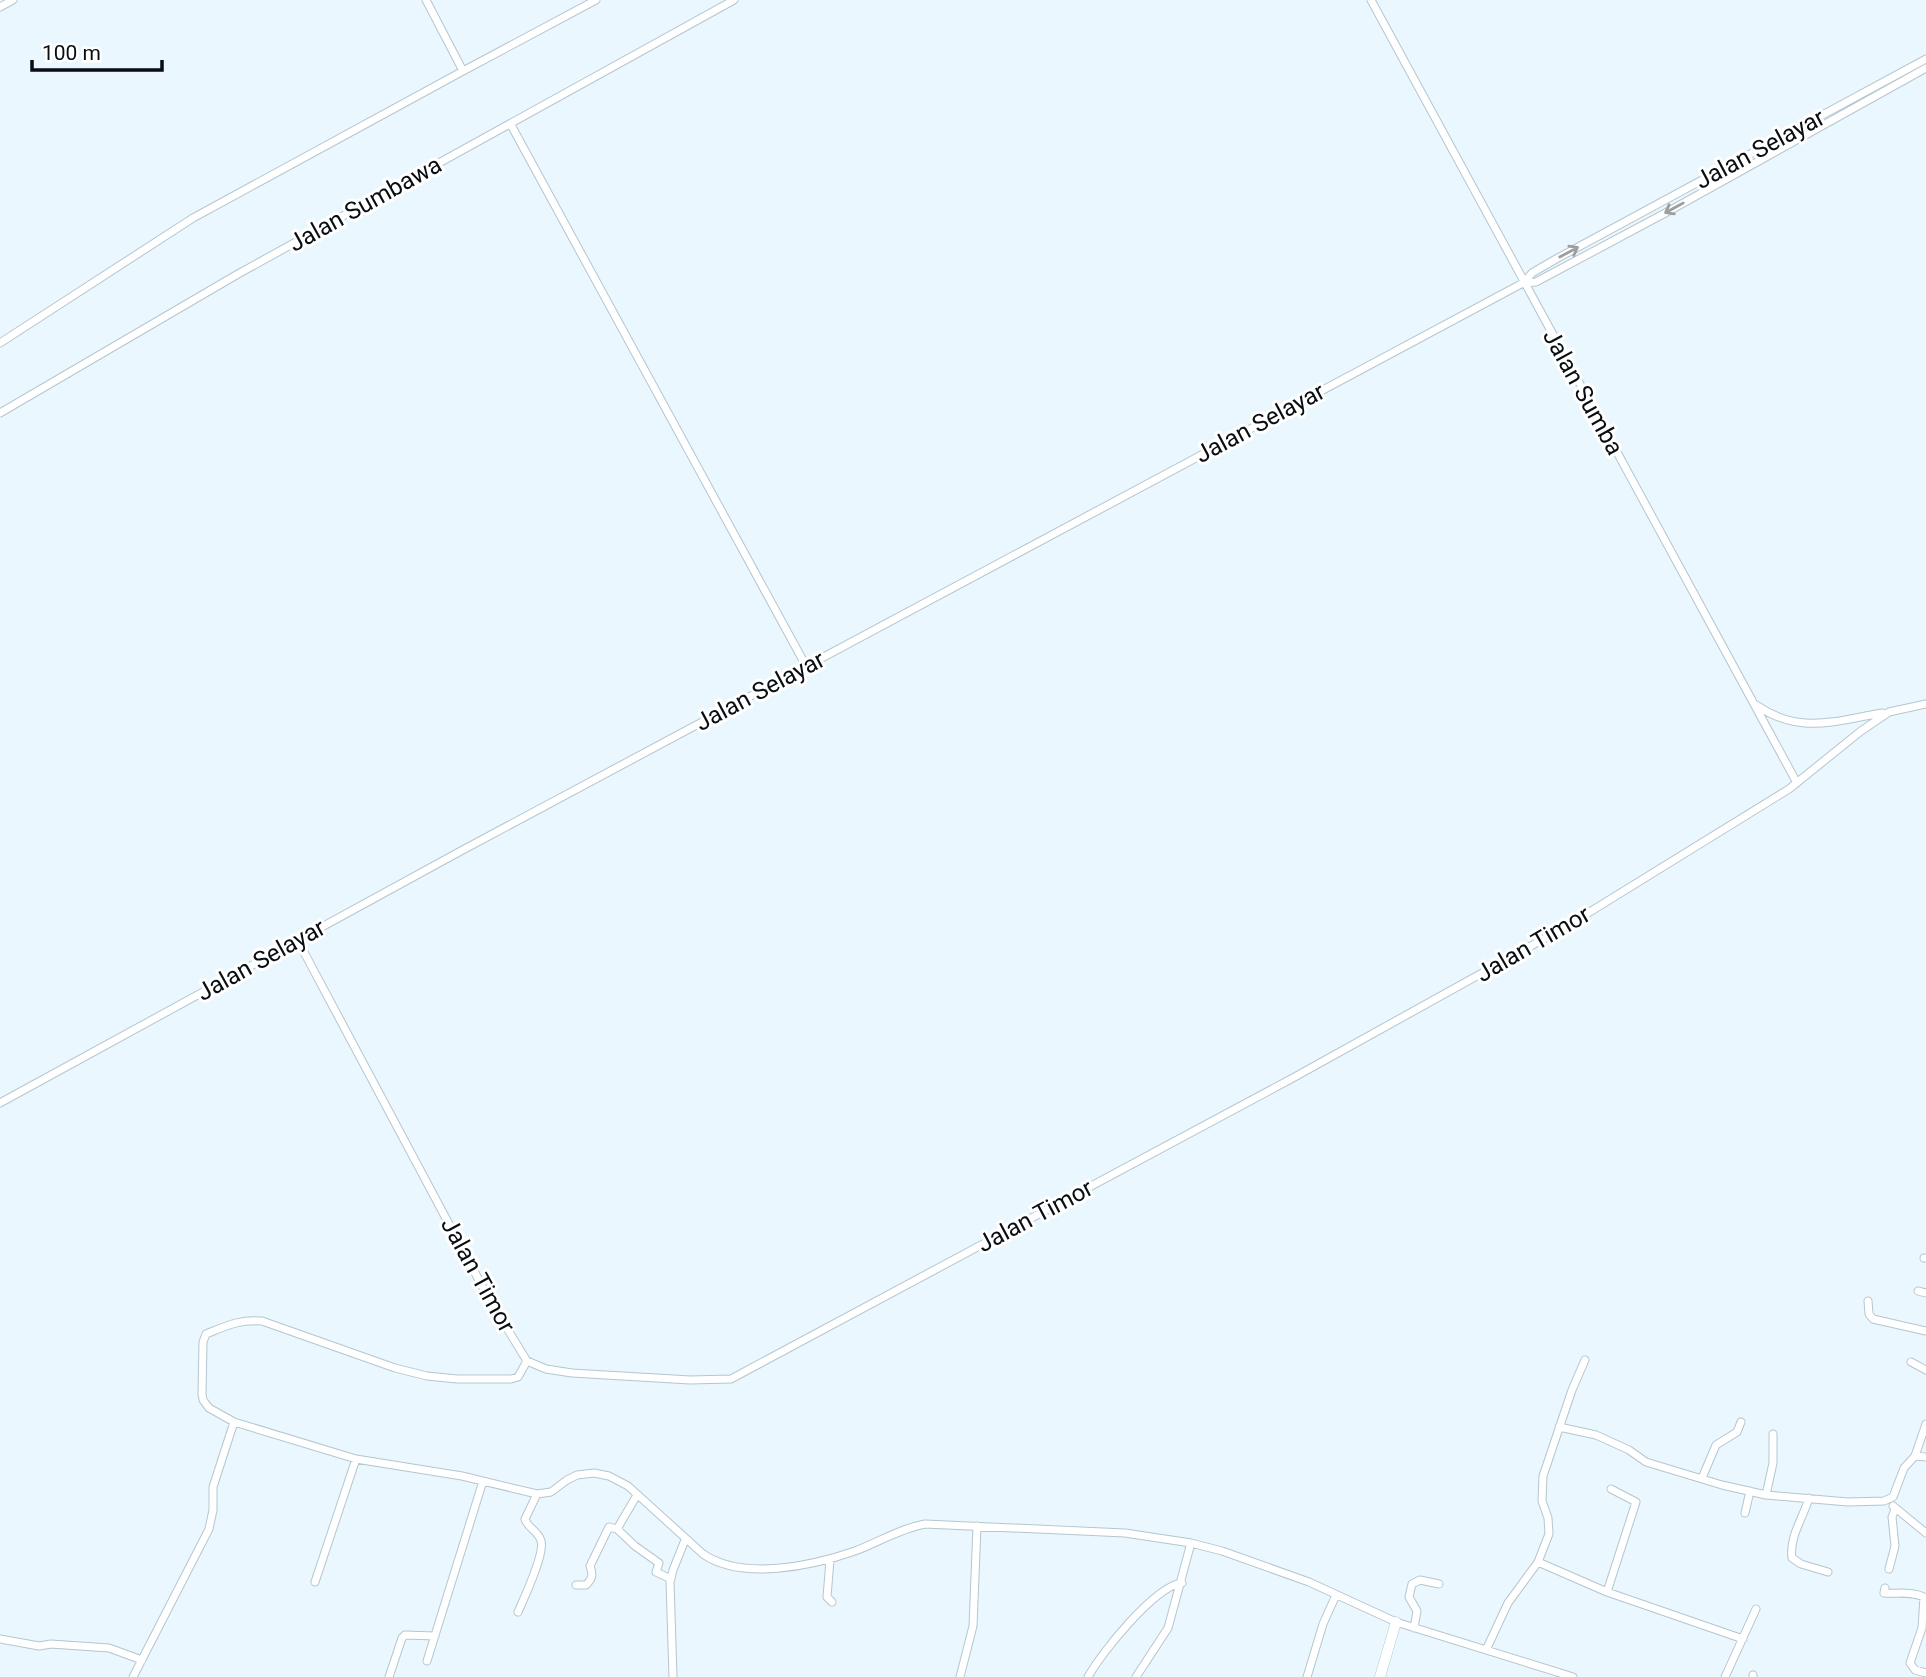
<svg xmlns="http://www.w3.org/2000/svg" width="1926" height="1677" viewBox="0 0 1926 1677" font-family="Roboto,sans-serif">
  <rect width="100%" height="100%" fill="#eaf7fe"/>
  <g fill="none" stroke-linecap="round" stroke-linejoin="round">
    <defs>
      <path id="street" d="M426,0l37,71 133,-71
        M1371,0l426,783
        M0,7l13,-7
        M1926,59l-370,200 -24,14 -9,10 13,-1 133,-71 257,-143
        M511,125l295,541
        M0,343l193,-125 270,-147
        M0,413l238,-139 496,-274
        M1756,705c44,30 78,16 126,8
        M298,941l191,358 38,62 19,8 26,4 118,7 41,-1 560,-300 276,-153 222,-137 72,-58 28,-19 37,-8
        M0,1103l459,-251 1064,-569
        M1924,1258h2
        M1918,1291l8,2
        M1868,1301l1,13 4,5 53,12
        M527,1361l-9,16 -7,2h-54l-30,-3 -32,-8 -133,-47c-22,-2 -36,5 -56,13l-3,8 -1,52 1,6 6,8 25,14 122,37 106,17 75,18 14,-2 16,-12 10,-5 17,-2 15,3 19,10 75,68c39,27 109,12 152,-3 24,-9 44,-22 70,-27l200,9 66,10 31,8 87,31 87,40 177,55
        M1911,1362l15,8
        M1559,1427l37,8 33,15 17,12 76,23 44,10 82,7 36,-1 9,-4 11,-29 11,-12 11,1
        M1915,1456l11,-32
        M1702,1478l14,-33 21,-13 4,-10
        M1766,1495l7,-32v-29
        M1809,1498c-6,20 -20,39 -17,60l9,6 27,8
        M1893,1506l33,27
        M1745,1513l5,-22
        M617,1529l18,17 24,17 -3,9 15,7
        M830,1560l-3,37 5,5
        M1538,1562l69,30 136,47
        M1889,1569l6,-23 -3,-29 3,-8
        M315,1582l41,-123
        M576,1585h10c7,-7 7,-11 4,-19l19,-39 8,2 20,-34
        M1885,1588l-1,5c14,1 27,-2 40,4l-2,31 -12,35 5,7 11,3
        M1607,1592l29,-90 -25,-13
        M518,1612c6,-14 27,-58 23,-71 -3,-11 -13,-12 -16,-22l12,-25
        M1414,1628l3,-17 -8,-14 3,-13 8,-4 19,4
        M0,1639l39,7 12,-2 58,4 33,12
        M1486,1650l22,-47 30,-41 11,-28 -1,-16 -6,-17 1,-25 29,-86 13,-30
        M427,1661l56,-180
        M133,1677l76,-148 4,-19v-23l21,-65
        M389,1677l13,-39 3,-3 30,1
        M673,1677l-3,-95 3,-12 12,-30
        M960,1677l13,-51 4,-100
        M1088,1677c13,-24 67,-91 94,-94
        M1136,1677l32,-49 23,-85
        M1307,1677l16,-53 13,-29
        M1725,1677l31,-68
        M1753,1677v-2"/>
      <path id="secondary" d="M1380,1677l16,-55"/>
    </defs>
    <use href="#street" stroke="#b5c6ce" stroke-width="9"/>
    <use href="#secondary" stroke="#b5c6ce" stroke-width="11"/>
    <use href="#street" stroke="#fff" stroke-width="7"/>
    <use href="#secondary" stroke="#fff" stroke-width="10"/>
  </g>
  <defs><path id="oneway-shaft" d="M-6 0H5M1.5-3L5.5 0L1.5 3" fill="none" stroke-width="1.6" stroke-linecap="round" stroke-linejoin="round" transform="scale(1.75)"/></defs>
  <g stroke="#9c9e9f">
    <use href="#oneway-shaft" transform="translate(1674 208) rotate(151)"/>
    <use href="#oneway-shaft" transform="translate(1569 252) rotate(-28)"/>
  </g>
  <g text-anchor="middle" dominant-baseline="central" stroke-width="6" stroke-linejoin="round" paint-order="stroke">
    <g font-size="24" fill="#070d10" stroke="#fff">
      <text transform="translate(1760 149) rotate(-28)">Jalan Selayar</text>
      <text transform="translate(365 204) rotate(-29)">Jalan Sumbawa</text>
      <text transform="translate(1583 392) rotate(61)">Jalan Sumba</text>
      <text transform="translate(1260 423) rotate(-28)">Jalan Selayar</text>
      <text transform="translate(760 691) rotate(-28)">Jalan Selayar</text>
      <text transform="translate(1533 944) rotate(-30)">Jalan Timor</text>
      <text transform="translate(261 960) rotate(-29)">Jalan Selayar</text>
      <text transform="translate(1035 1216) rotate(-28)">Jalan Timor</text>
      <text transform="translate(478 1275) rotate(61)">Jalan Timor</text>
    </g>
  </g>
  <path d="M32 60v10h130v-10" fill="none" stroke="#070d10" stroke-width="3.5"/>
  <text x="42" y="60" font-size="21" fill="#070d10" stroke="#ffffff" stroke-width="5" paint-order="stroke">100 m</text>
</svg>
